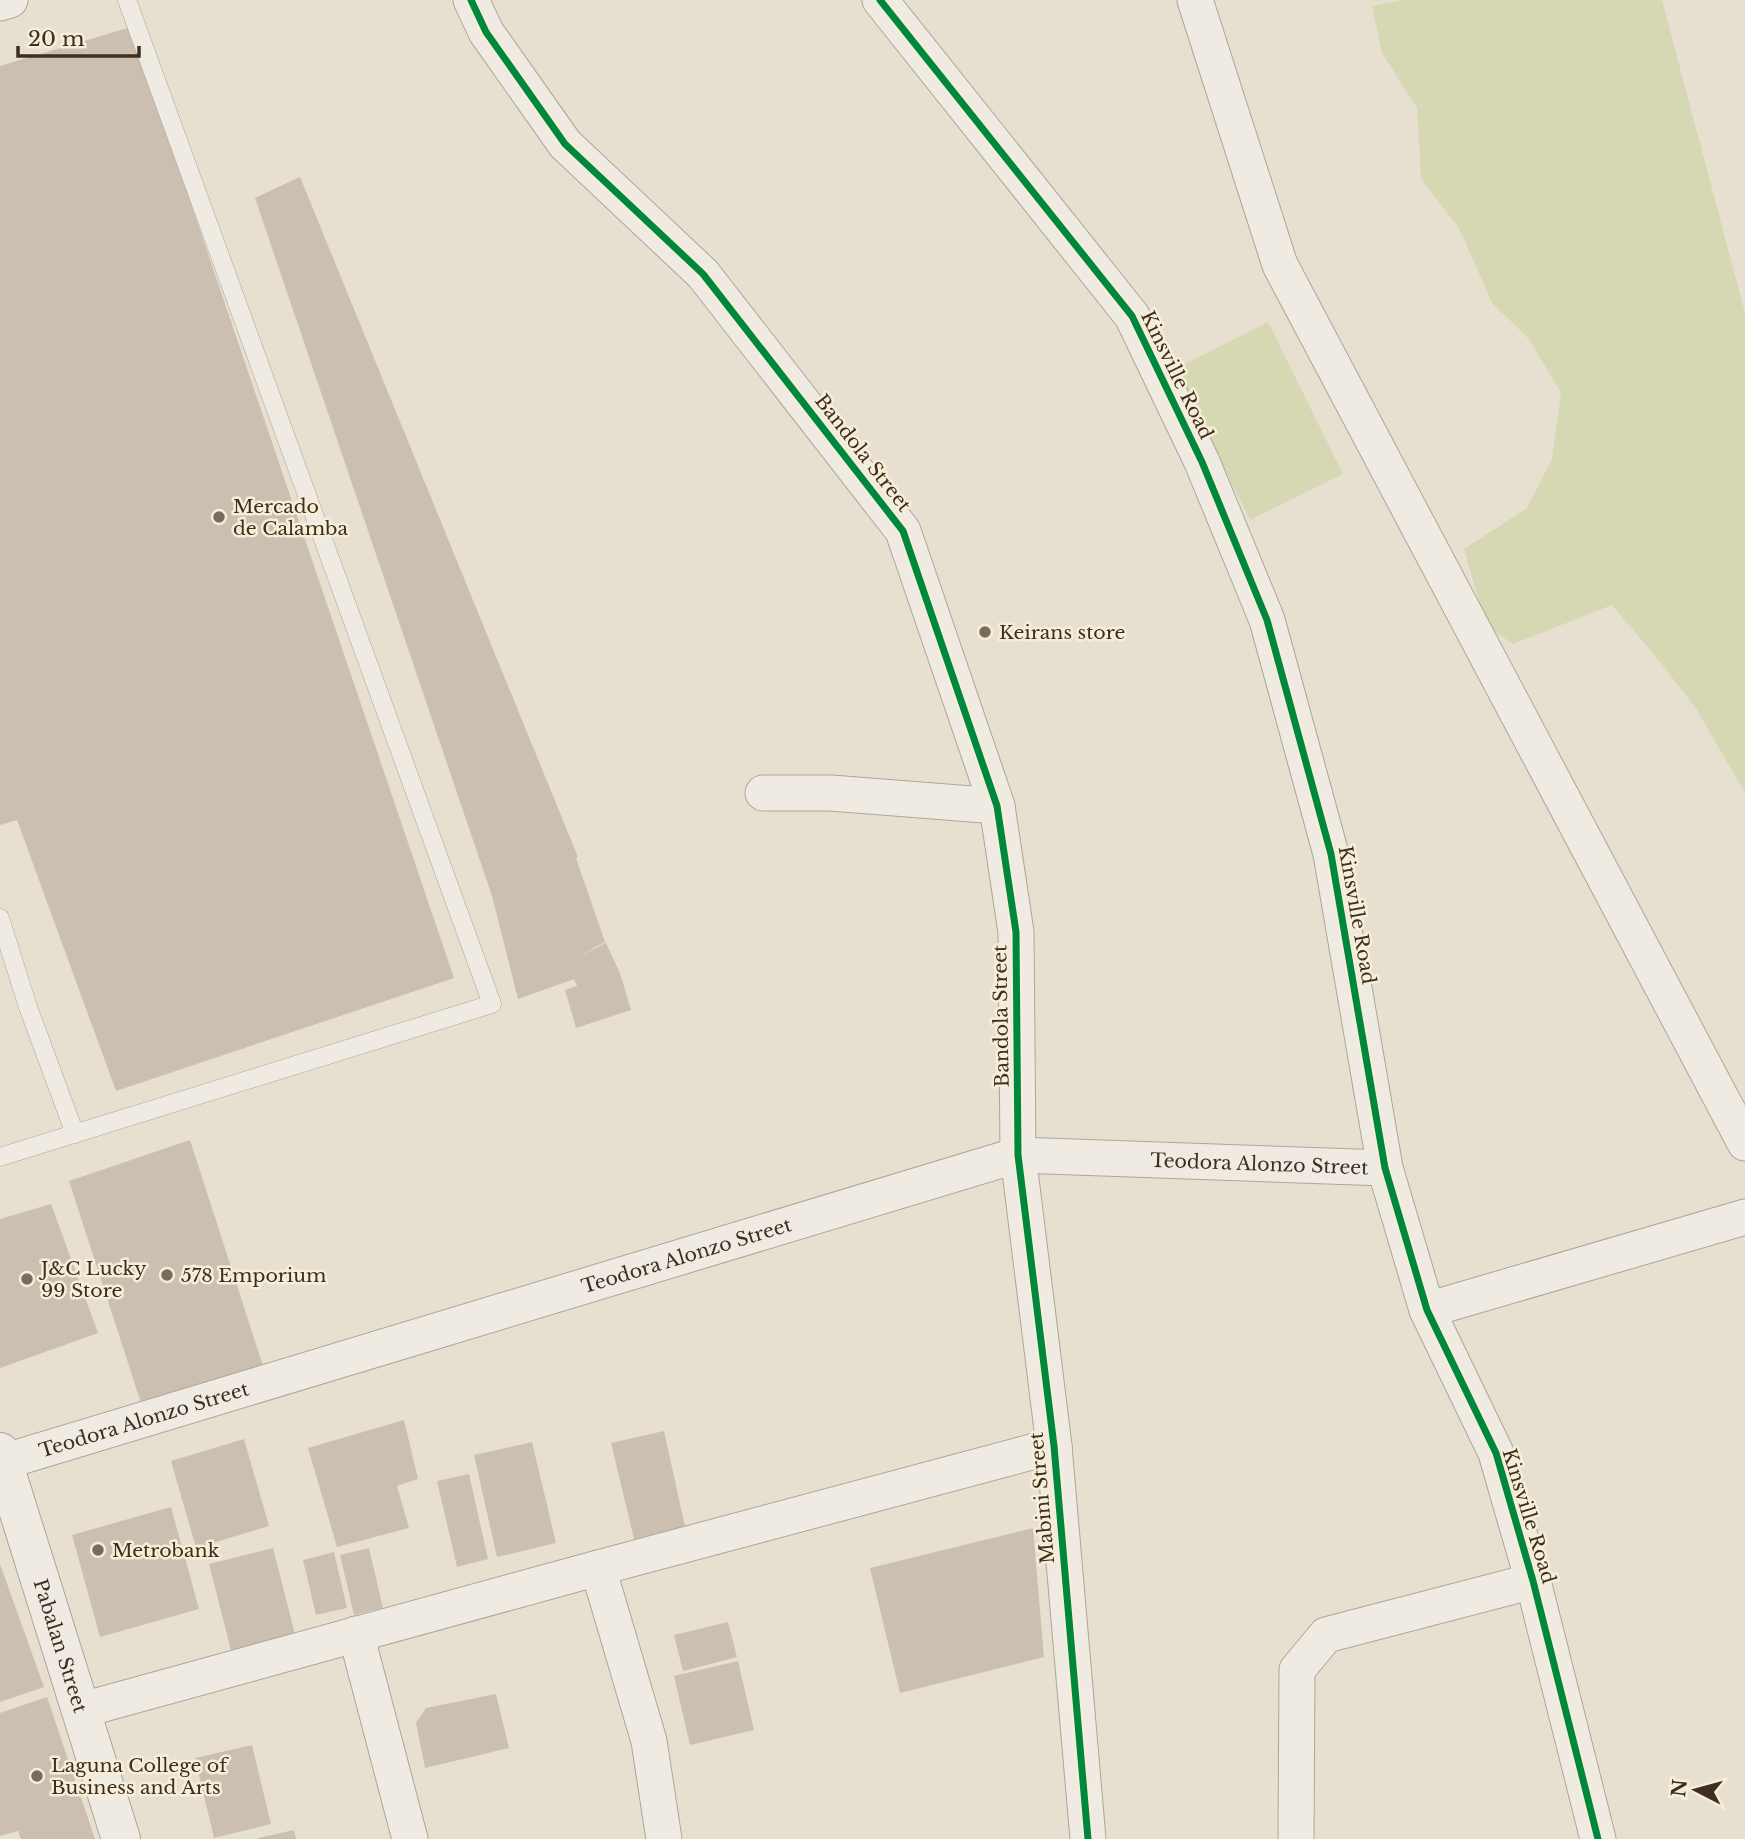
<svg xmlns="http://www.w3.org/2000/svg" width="1745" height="1839" viewBox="0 0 1745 1839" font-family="'Libre Baskerville',serif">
  <rect width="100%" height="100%" fill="#e7e0d1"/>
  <path fill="#d6d7b3" d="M1404,0h258l83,313v480l-48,-83 -36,-47 -49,-58 -99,39 -21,-14 -13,-29 -15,-52 63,-41 25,-49 9,-66 -32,-54 -37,-36 -33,-75 -38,-49 -4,-71 -35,-55 -10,-47z
    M1268,322l75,152 -93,46 -75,-151z"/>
  <path fill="#cbbfb2" d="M131,27l323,951 -338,113 -99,-271 -17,5v-759z
    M300,177l278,680 -2,1 29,84 -29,16 30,-15 14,30 11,37 -55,18 -11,-38 12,-4 -3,-7 -56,20 -26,-103 -237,-698z
    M190,1140l74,229 -121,40 -74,-228z
    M51,1204l47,129 -98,35v-149z
    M404,1420l14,59 -21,7 12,42 -72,19 -29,-99z
    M664,1431l21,96 -51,12 -23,-96z
    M244,1439l25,87 -73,22 -25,-87z
    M532,1442l24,101 -59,14 -23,-102z
    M469,1474l19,85 -31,8 -20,-86z
    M171,1507l28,102 -99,28 -28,-102z
    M1033,1528l11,129 -144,36 -30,-125z
    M273,1548l24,94 -64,16 -24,-94z
    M369,1548l14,60 -29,7 -14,-60z
    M334,1552l13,56 -31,7 -13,-55z
    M0,1564l44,123 -44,15z
    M728,1622l9,35 -54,14 -9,-36z
    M738,1661l16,69 -64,15 -16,-69z
    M496,1694l13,54 -84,20 -9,-45 10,-15z
    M47,1697l48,142h-74l-3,-8 -18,5v-123z
    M252,1745l19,79 -57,14 -19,-80z
    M294,1830l2,9h-38v-1z"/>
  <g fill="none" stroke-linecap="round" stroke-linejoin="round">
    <defs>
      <path id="service" d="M0,918l28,89 47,127
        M0,1157l492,-153 -365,-1004"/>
      <g id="minor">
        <path d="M471,0l15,32 79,112 138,130 200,257 94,275 19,126 2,223 36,291 34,393"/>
        <path d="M880,0l252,316 70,146 65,158 64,234 54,314 42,142 69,143 37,128 65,258"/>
        <path d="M1195,0l85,265 465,878"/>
        <path d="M0,3l10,-3"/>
        <path d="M763,793h68l166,13"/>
        <path d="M1427,1310l318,-93"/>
        <path id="s1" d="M3,1462l1015,-307 367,13"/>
        <path d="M598,1568l51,173 15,98"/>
        <path d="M356,1634l54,205"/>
        <path d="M82,1710l516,-142 456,-122"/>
        <path d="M1296,1839l1,-169 29,-35 207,-54"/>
      </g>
      <g id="tertiary">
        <path id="s2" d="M0,1452l121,387"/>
      </g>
    </defs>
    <use href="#service" stroke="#ada599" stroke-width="19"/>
    <use href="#minor" stroke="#ada599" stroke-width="37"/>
    <use href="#tertiary" stroke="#ada599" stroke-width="40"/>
    <use href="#service" stroke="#efebe3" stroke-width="18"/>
    <use href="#minor" stroke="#efebe3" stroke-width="35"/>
    <use href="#tertiary" stroke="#efebe3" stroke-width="38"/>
    <defs>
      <path id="cycleway" d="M471,0l15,32 79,112 138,130 200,257 94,275 19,126 2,223 36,291 34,393
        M880,0l252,316 70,146 65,158 64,234 54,314 42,142 69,143 37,128 65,258"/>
    </defs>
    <use href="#cycleway" stroke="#f7eed8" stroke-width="11"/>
    <use href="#cycleway" stroke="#00873e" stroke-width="7"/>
  </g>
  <g fill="#786c5e" stroke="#f7eed8" stroke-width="2.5">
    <circle cx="219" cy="517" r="7"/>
    <circle cx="985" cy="632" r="7"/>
    <circle cx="167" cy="1275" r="7"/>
    <circle cx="27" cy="1279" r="7"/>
    <circle cx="98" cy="1550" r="7"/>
    <circle cx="37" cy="1776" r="7"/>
  </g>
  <g text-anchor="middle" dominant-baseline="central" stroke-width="5" stroke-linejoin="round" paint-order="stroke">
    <g font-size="19" fill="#3d2e20" stroke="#f7eed8">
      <text transform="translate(1177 375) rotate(64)">Kinsville Road</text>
      <text transform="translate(863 453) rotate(52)">Bandola Street</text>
      <text transform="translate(1357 915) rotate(80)">Kinsville Road</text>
      <text transform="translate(1001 1016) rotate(-91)">Bandola Street</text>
      <text stroke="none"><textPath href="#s1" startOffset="1302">Teodora Alonzo Street</textPath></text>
      <text stroke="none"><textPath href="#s1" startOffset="714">Teodora Alonzo Street</textPath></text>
      <text stroke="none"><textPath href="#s1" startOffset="147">Teodora Alonzo Street</textPath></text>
      <text transform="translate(1042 1498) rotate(-95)">Mabini Street</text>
      <text transform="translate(1529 1516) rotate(73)">Kinsville Road</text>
      <text stroke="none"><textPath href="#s2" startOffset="203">Pabalan Street</textPath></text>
    </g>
    <g font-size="19" fill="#3d2e20" stroke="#f7eed8" text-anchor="start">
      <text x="233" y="506">Mercado<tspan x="233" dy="22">de Calamba</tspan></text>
      <text x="999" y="632">Keirans store</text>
      <text x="41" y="1268">J&amp;C Lucky<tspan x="41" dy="22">99 Store</tspan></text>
      <text x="181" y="1275">578 Emporium</text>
      <text x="112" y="1550">Metrobank</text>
      <text x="51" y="1765">Laguna College of<tspan x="51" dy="22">Business and Arts</tspan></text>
    </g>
  </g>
  <g transform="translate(1696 1790) rotate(276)" stroke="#f7eed8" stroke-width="5" paint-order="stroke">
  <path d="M0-5L12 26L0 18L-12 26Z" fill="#3d2e20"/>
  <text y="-10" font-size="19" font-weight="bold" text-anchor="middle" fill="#3d2e20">N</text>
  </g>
  <path d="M18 46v10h121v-10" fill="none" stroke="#3d2e20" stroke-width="3.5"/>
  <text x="28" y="46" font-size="21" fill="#3d2e20" stroke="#f7eed8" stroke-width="5" paint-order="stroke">20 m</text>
</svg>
